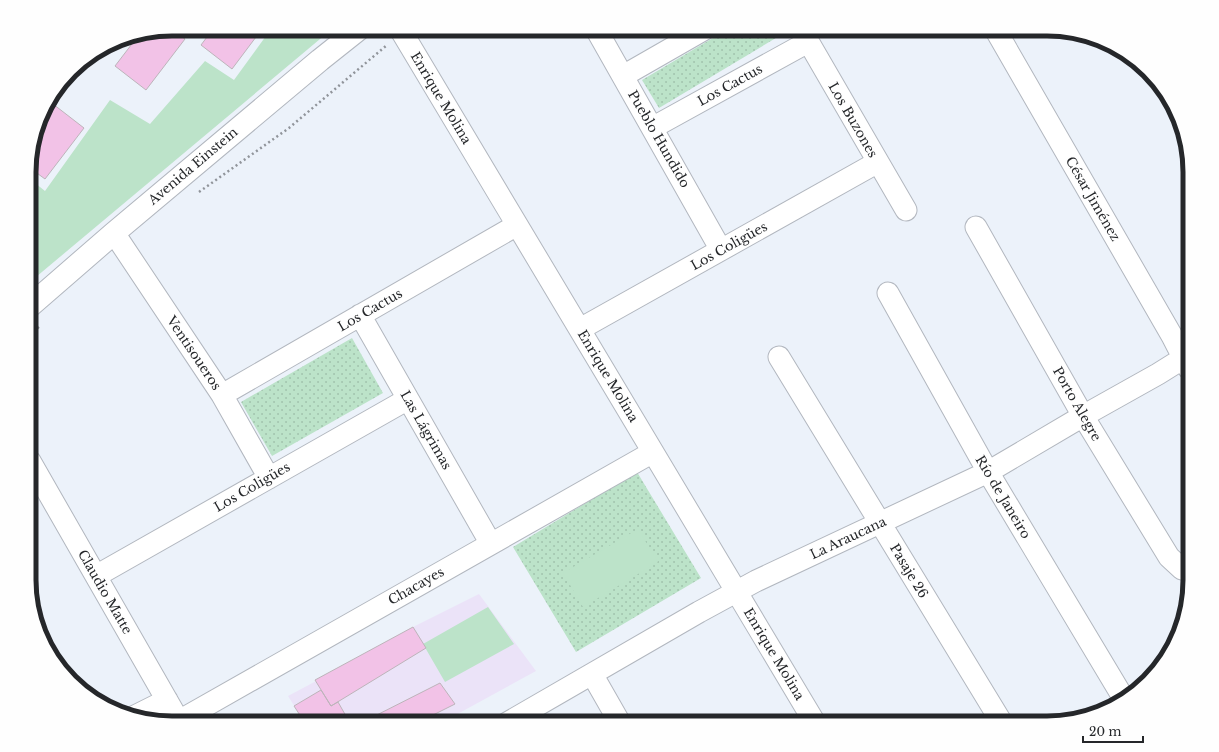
<svg xmlns="http://www.w3.org/2000/svg" width="1219" height="752" viewBox="0 0 1219 752" font-family="'Libre Baskerville',serif">
  <defs>
    <pattern id="grass-dots" width="8" height="8" patternUnits="userSpaceOnUse"><rect width="8" height="8" fill="#bce3c9"/><path d="M2 2h.1M6 6h.1" fill="none" stroke="#a1c3ad" stroke-width="1.8" stroke-linecap="round"/></pattern>
  </defs>
  <rect width="100%" height="100%" fill="#ecf2fa"/>
  <path fill="#ebe3f8" d="M479,594l57,77 -95,52h-136l-17,-27 32,-17 91,-51z"/>
  <path fill="url(#grass-dots)" d="M728,29h56l2,3 -127,76 -17,-28z
    M352,338l31,55 -111,63 -31,-54z
    M637,472l64,106 -125,74 -63,-105z"/>
  <path fill="#bce3c9" d="M271,29h61l-302,253v-103l15,12 65,-91 40,24 55,-63 29,19z
    M638,529l20,33 -75,45 -20,-34z
    M488,607l26,37 -69,38 -22,-38z"/>
  <path fill="#f2c2e7" stroke="#bdb4ba" d="M172,29l13,10 -39,51 -31,-24 23,-30z
    M213,29h49l-30,40 -31,-24z
    M53,104l31,24 -39,51 -15,-11v-14l10,-32z
    M413,627l13,21 -95,58 -16,-26z
    M440,683l15,21 -38,19h-56z
    M321,690l10,16 7,-4 12,21h-45l-11,-17z"/>
  <g fill="none" stroke-linecap="round" stroke-linejoin="round">
    <defs>
      <path id="minor" d="M400,29l415,694
        M596,29l125,221
        M801,29l105,181
        M995,29l177,307 17,33
        M623,76l82,-47
        M652,128l156,-86
        M976,227l107,189 86,141 13,12 8,1
        M114,233l108,162 47,83
        M888,293l100,179 136,227
        M360,315l131,229
        M580,329l298,-167
        M779,357l223,366
        M222,395l295,-170
        M30,461l150,262
        M96,576l312,-177
        M592,674l28,49
        M133,717l34,-17
        M179,721l474,-269
        M507,723l192,-111 57,-31 232,-109 95,-56 75,-42 32,-20"/>
      <path id="major" d="M30,306l84,-73 206,-173 39,-31"/>
    </defs>
    <use href="#minor" stroke="#b2b7bf" stroke-width="23"/>
    <use href="#major" stroke="#b2b7bf" stroke-width="24"/>
    <path stroke="#90949a" stroke-width="2.5" stroke-dasharray="2 3" stroke-linecap="butt" d="M199,192l90,-64 98,-83
      M30,335l11,-10"/>
    <use href="#minor" stroke="#fff" stroke-width="21"/>
    <use href="#major" stroke="#fff" stroke-width="22"/>
  </g>
  <g text-anchor="middle" dominant-baseline="central" stroke-width="3" stroke-linejoin="round" paint-order="stroke">
    <g font-size="13" fill="#25272a" stroke="#fefefe">
      <text transform="translate(730 85) rotate(-29)">Los Cactus</text>
      <text transform="translate(441 98) rotate(59)">Enrique Molina</text>
      <text transform="translate(853 120) rotate(60)">Los Buzones</text>
      <text transform="translate(659 139) rotate(60)">Pueblo Hundido</text>
      <text transform="translate(193 166) rotate(-40)">Avenida Einstein</text>
      <text transform="translate(1093 199) rotate(60)">César Jiménez</text>
      <text transform="translate(729 246) rotate(-29)">Los Coligües</text>
      <text transform="translate(370 310) rotate(-30)">Los Cactus</text>
      <text transform="translate(194 353) rotate(56)">Ventisoueros</text>
      <text transform="translate(608 376) rotate(59)">Enrique Molina</text>
      <text transform="translate(1077 404) rotate(60)">Porto Alegre</text>
      <text transform="translate(426 430) rotate(60)">Las Lágrimas</text>
      <text transform="translate(252 487) rotate(-30)">Los Coligües</text>
      <text transform="translate(1003 497) rotate(59)">Río de Janeiro</text>
      <text transform="translate(848 538) rotate(-25)">La Araucana</text>
      <text transform="translate(909 571) rotate(59)">Pasaje 26</text>
      <text transform="translate(416 586) rotate(-30)">Chacayes</text>
      <text transform="translate(105 592) rotate(60)">Claudio Matte</text>
      <text transform="translate(774 654) rotate(59)">Enrique Molina</text>
    </g>
  </g>
  <path d="M0 0H1219V752H0ZM172 36H1047A136 136 0 0 1 1183 172V580A136 136 0 0 1 1047 716H172A136 136 0 0 1 36 580V172A136 136 0 0 1 172 36Z" fill="#fefefe" fill-rule="evenodd"/>
  <path fill="none" stroke="#25272a" stroke-width="5" d="M172 36H1047A136 136 0 0 1 1183 172V580A136 136 0 0 1 1047 716H172A136 136 0 0 1 36 580V172A136 136 0 0 1 172 36Z"/>
  <path d="M1083 736v6h60v-6" fill="none" stroke="#25272a" stroke-width="2"/>
  <text x="1089" y="736" font-size="12" fill="#25272a" stroke="#fefefe" stroke-width="3" paint-order="stroke">20 m</text>
</svg>
